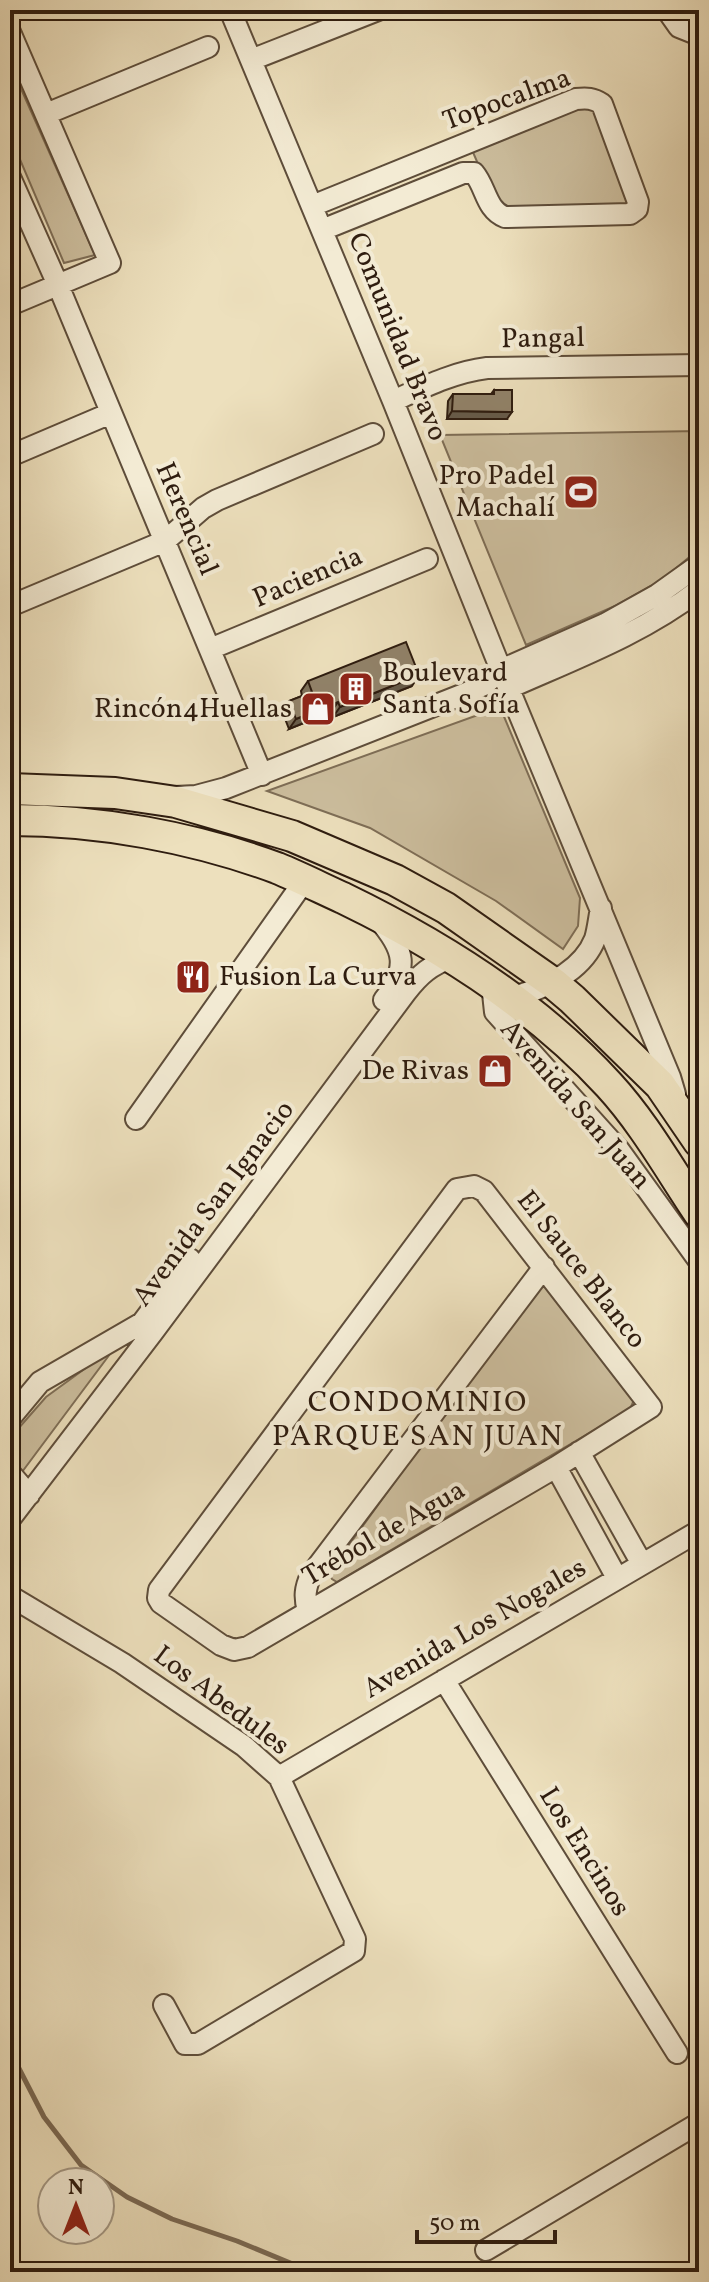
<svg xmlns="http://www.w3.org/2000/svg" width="709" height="2282" viewBox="0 0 709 2282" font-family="Vollkorn,serif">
  <rect width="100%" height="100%" fill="#ede0bd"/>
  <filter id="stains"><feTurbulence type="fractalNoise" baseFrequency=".0025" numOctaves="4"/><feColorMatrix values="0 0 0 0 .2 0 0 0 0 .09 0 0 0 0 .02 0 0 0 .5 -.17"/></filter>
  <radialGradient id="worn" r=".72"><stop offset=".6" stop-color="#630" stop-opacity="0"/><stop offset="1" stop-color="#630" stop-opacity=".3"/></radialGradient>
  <path fill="#cdbf9f" stroke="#7e6e57" stroke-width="2" d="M10,64l85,191 -31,8 -54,-127z
    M583,104l17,6 31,97 -134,1 -25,-58z
    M699,431v118l-36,30 -48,27 -89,39 -86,-210z
    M500,707l80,191 -2,28 -15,23 -67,-48 -126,-73 -103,-37z
    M544,1280l90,120 -4,9 -293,173 -5,-3 -3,-5 4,-7 203,-280z
    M116,1346l-94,126 -12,-20v-14l36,-41z"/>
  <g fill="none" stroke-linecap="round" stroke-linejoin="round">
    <path stroke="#7a6954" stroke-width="5" d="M10,2051l34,66 37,48 46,32 45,22 65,22 75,31"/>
    <defs>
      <path id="street" d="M230,10l163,391 108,269 169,407 5,17
        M667,10l12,17 20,8
        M10,32l100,231 -100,42
        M251,60l127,-50
        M46,114l162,-67
        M10,177l48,108 204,490
        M312,206l264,-107c11,-1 17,-1 26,5l36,98 -1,7 -7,5 -125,3c-19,-7 -19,-30 -31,-44h-11l-141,57
        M393,401c31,-14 61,-29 94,-33l212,-3
        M10,456l101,-43
        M10,606l155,-65 38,-33 14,-8 156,-66
        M210,649l217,-90
        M509,688c65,-29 133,-54 190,-98
        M175,797l21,-1 30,-8 238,-94 20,-9 17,-15 104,-46 52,-29 42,-30
        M379,920c26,30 30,48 5,80
        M492,984l3,28 124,138 80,111
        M511,998c31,-9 71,-26 84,-59 3,-10 4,-21 6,-31
        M136,1119l169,-239
        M474,1186l10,5 167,216 -95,60 -308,180 -14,3 -13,-5 -60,-42 -3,-5 1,-8 298,-401z
        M10,1418l30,-36 102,-59 48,-64
        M579,1452l63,112
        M556,1467l61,111
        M10,1473l19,22
        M10,1519l143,-187 253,-340c15,-19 24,-26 46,-35
        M10,1596l112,67 122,83 35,31 76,162 -1,12 -156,93h-13l-21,-39
        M308,1611c-4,-14 -3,-23 3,-36l233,-308
        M444,1680l233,373
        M279,1777l420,-246
        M486,2250l213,-127"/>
      <path id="primary" d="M10,789l105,4 61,9 116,34 103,44 51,28 107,75 19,16 88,86 39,57
        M10,820c89,0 183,17 267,48 22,9 44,20 66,30 97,47 192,106 266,187 35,38 61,85 90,128"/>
    </defs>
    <use href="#street" stroke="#5e4d3a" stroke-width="24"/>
    <use href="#primary" stroke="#2e1c0f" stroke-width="34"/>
    <use href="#street" stroke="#f3ebd4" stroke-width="20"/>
    <use href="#primary" stroke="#ede0bd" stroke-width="30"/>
  </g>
  <path fill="#7d705a" stroke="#2e1c0f" stroke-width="2" d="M494,390l13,29h-60l1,-18 5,-7h38z
    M308,681l104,5 -79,31 -2,-5 -42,17 -7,-18 7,-10 13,-5 -1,-5z"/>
  <path fill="#665b4a" stroke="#2e1c0f" stroke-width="2" d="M452,411l60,1 -5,7h-60z
    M419,675l-7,11 -79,31 7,-10z
    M338,702l-7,10 -42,17 7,-10z"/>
  <path fill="#918269" stroke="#2e1c0f" stroke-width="2" d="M494,390h18v22l-60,-1 1,-17h41z
    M406,642l13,33 -79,32 -2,-5 -42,17 -7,-18 23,-9 -4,-11z"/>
  <defs>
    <symbol id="stadium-square" viewBox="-11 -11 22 22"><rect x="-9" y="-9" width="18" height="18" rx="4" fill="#8f2418" stroke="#f3ebd4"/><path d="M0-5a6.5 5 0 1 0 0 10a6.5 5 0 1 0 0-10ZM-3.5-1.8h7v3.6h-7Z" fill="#fff"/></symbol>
    <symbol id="building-square" viewBox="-11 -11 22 22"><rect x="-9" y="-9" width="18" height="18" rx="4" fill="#8f2418" stroke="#f3ebd4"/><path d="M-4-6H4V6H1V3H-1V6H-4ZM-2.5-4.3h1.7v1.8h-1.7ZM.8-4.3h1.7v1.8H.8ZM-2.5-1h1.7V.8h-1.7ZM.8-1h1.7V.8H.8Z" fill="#fff"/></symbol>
    <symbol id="shop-square" viewBox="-11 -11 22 22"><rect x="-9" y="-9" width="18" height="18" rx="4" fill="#8f2418" stroke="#f3ebd4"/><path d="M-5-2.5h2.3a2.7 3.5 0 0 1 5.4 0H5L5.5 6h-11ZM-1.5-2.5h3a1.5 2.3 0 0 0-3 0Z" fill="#fff"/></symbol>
    <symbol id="restaurant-square" viewBox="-11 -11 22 22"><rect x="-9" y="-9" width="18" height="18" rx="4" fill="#8f2418" stroke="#f3ebd4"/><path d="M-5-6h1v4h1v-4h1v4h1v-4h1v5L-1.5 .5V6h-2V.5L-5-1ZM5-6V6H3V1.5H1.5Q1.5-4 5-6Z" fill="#fff"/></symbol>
  </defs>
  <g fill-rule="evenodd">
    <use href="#stadium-square" x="561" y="472" width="40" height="40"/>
    <use href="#building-square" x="336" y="669" width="40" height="40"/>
    <use href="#shop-square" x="298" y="689" width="40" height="40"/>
    <use href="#restaurant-square" x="173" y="957" width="40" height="40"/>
    <use href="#shop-square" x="475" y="1051" width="40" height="40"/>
  </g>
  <g text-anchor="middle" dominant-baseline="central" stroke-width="8" stroke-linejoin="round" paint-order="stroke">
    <g font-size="28" fill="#2e1c0f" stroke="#f3ebd4">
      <text transform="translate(507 100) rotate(-20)">Topocalma</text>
      <text transform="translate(397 337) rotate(68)">Comunidad Bravo</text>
      <text transform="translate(543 339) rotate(-1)">Pangal</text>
      <text transform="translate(186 519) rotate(67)">Herencial</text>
      <text transform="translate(308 578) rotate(-23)">Paciencia</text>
      <text transform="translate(575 1105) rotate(49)">Avenida San Juan</text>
      <text transform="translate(214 1204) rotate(-53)">Avenida San Ignacio</text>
      <text transform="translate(581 1270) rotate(52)">El Sauce Blanco</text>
      <text transform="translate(384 1534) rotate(-30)">Trébol de Agua</text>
      <text transform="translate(475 1629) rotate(-30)">Avenida Los Nogales</text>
      <text transform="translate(221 1701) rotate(37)">Los Abedules</text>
      <text transform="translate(584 1852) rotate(58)">Los Encinos</text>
    </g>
    <g font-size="28" fill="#2e1c0f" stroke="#f3ebd4" text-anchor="end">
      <text x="555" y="476">Pro Padel<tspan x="555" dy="32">Machalí</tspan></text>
      <text x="382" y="673" text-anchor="start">Boulevard<tspan x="382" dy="32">Santa Sofía</tspan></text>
      <text x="292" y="709">Rincón4Huellas</text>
      <text x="219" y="977" text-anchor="start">Fusion La Curva</text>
      <text x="469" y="1071">De Rivas</text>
    </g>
    <g font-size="30" letter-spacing="2" fill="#2e1c0f" stroke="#f3ebd4">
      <text x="418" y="1403">CONDOMINIO<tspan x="418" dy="34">PARQUE SAN JUAN</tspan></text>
    </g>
  </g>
  <rect width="709" height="2282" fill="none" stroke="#ede0bd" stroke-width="40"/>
  <rect x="12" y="12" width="685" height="2258" fill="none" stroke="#2e1c0f" stroke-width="4"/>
  <rect x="20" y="20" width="669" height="2242" fill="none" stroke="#2e1c0f" stroke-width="2"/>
  <g transform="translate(76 2206)"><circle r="38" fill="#f3ebd4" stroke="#a49885" stroke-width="2"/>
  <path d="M0-6L14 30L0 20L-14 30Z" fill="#8f2418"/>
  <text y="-12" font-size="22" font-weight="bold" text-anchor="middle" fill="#2e1c0f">N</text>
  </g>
  <path d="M417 2230v12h138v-12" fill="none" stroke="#2e1c0f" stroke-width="4"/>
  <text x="429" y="2230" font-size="24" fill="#2e1c0f" stroke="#f3ebd4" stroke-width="6" paint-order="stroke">50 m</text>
  <rect width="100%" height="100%" filter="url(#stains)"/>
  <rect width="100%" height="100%" fill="url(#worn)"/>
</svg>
